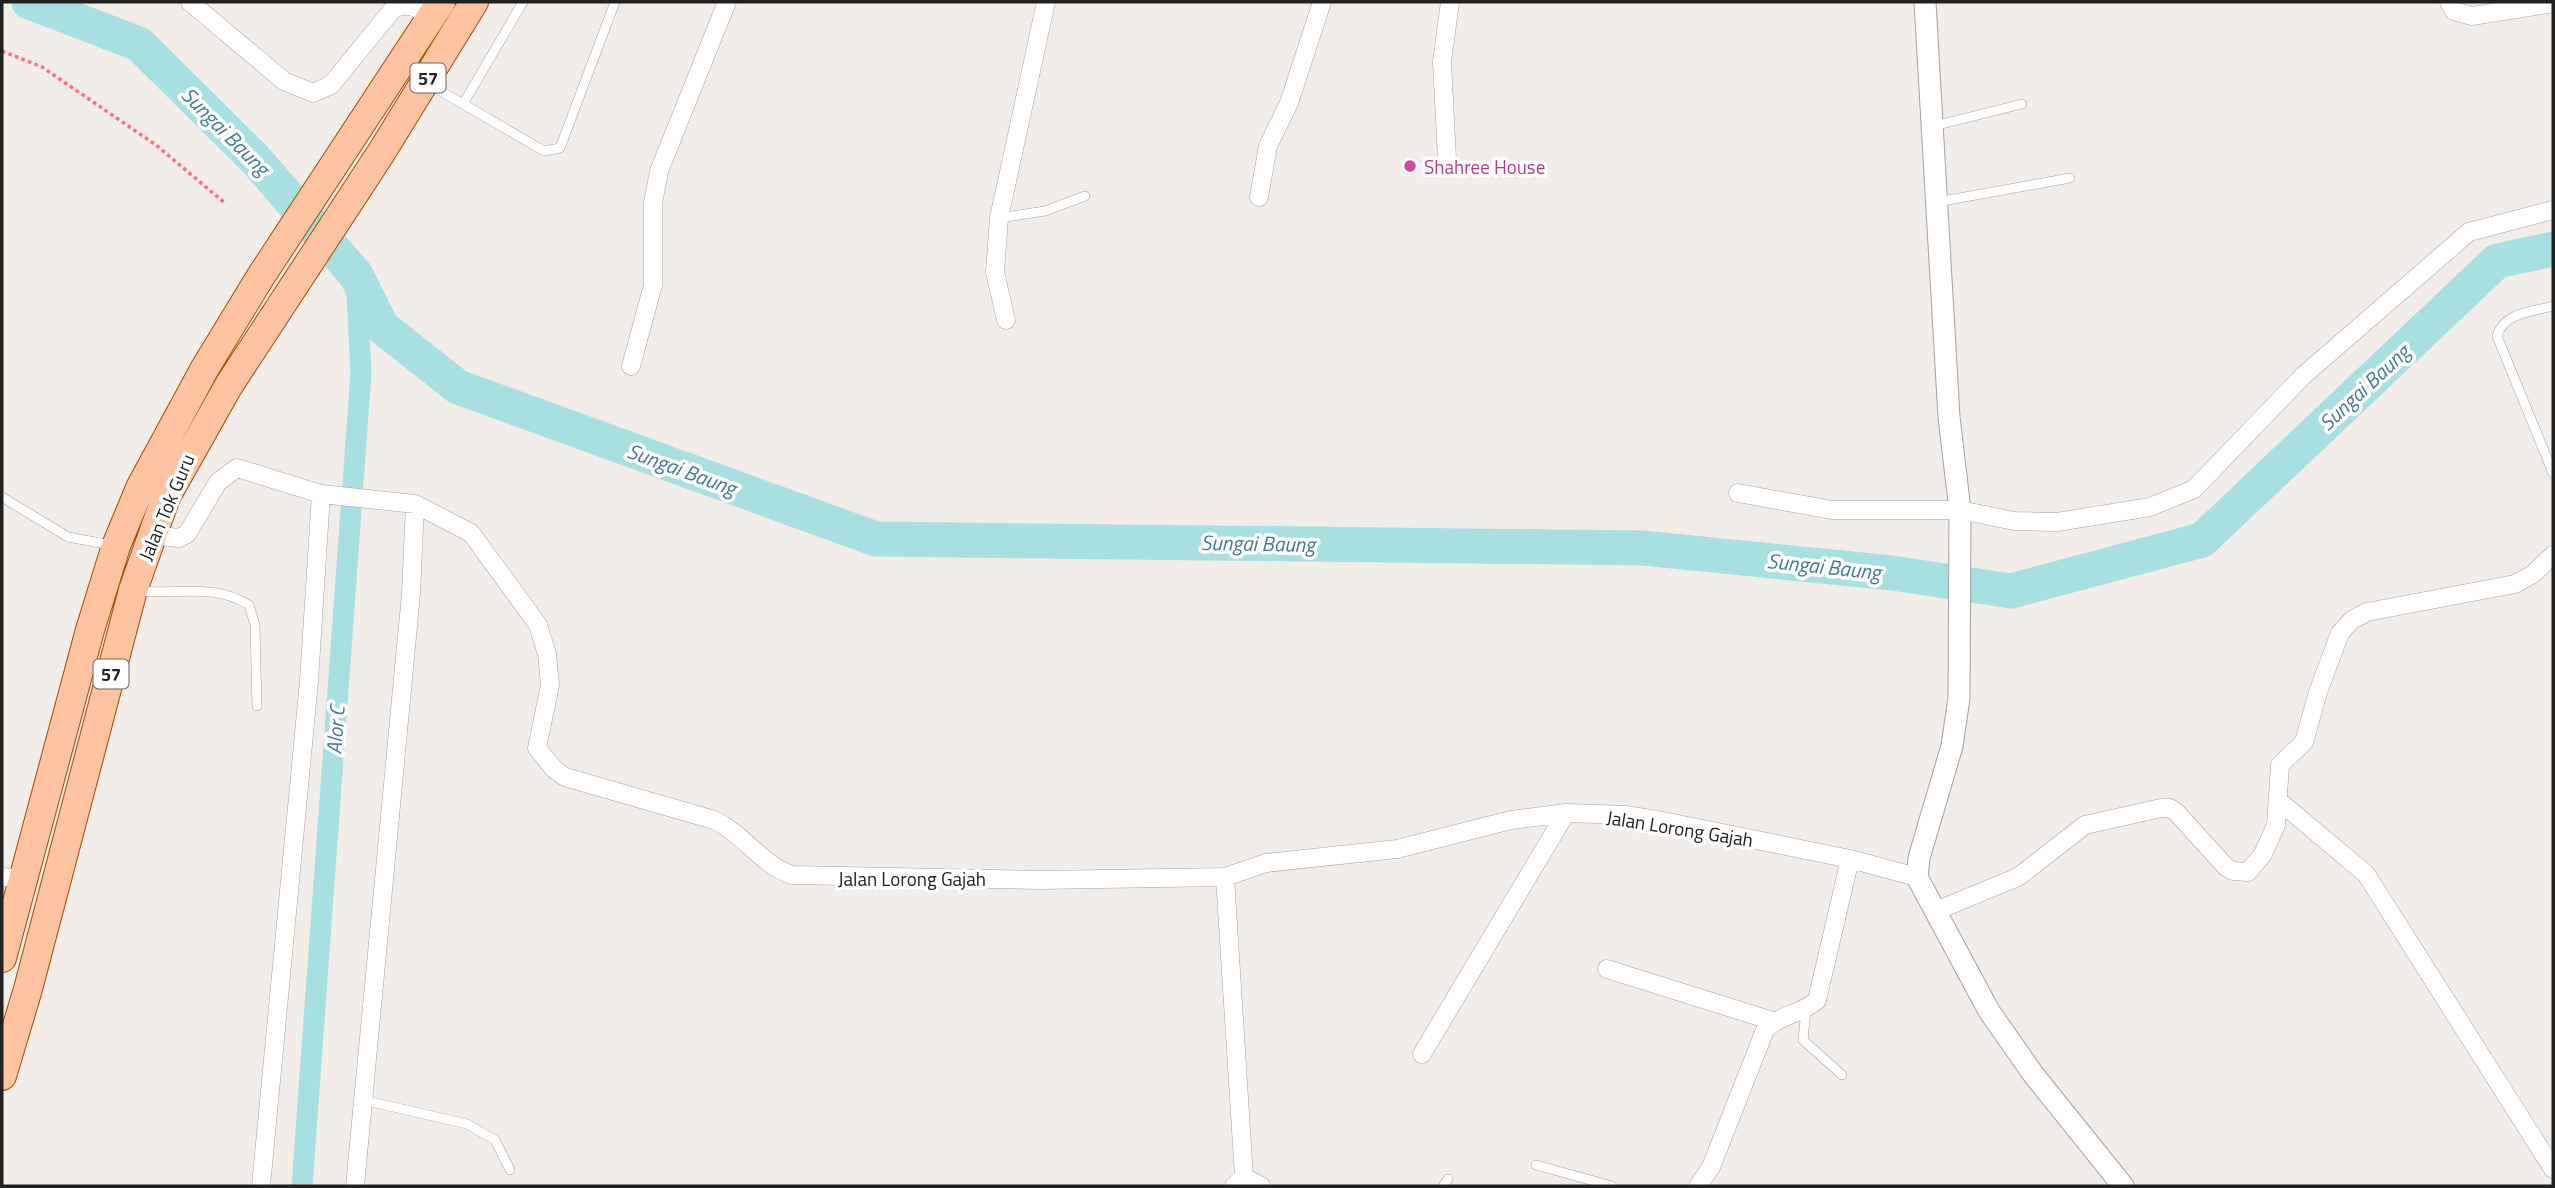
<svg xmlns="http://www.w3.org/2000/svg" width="2555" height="1188" viewBox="0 0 2555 1188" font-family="'Titillium Web',sans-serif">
  <rect width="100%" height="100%" fill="#f2ede8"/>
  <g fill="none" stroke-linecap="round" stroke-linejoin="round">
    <path stroke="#a8dfe0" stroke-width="21" d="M302,1186l59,-813 -5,-98"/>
    <path stroke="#a8dfe0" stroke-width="35" d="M29,2l110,42 116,115 101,116 26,52 76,60 418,152 767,9 249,25 119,18 191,-51 295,-279 56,-12"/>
    <defs>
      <path id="service" d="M427,83l36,21 60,-102
        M463,104l81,47 16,-3 55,-146
        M1934,126l88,-22
        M1937,202l133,-24
        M999,218l46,-7 40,-15
        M2553,306c-21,6 -49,6 -56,30l56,137
        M2,497l66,40 43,8
        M138,591c39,4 76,-8 111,14l6,20 2,81
        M1806,1010l-3,30 39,35
        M363,1100l104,24 28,16 15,30
        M1536,1165l76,21
        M1443,1186l5,-7"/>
      <path id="minor" d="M190,2l94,79 29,12 18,-8 62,-76c17,-8 25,-1 38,11
        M2449,2l5,9 18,5 81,-13
        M1447,159l-5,-97 8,-60
        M1259,197l9,-51 21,-43 33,-101
        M1006,320l-11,-48 4,-54 47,-216
        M631,366l22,-81v-82l6,-32 68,-169
        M1738,493l94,17h128l54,11 43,1 93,-15 44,-18 110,-114 165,-143 84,-22
        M151,535l28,3 8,-4 31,-52 19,-14 84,26 94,10 56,29 67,92 9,29 3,31 -13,63 17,21 11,8 149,43c30,14 46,44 78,55l249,5 184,-3 41,-14 131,-14 114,-29 55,-7 60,2 37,6 187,38 67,18
        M2279,801l87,73 187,295
        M2,877l22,2
        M1225,877l19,300
        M1938,910l80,-33 67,-52 76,-17h9l6,4 50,55 7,4 15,1 15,-18 13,-29 4,-60 24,-23 14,-50 22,-59 12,-13 15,-8 148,-28 18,-10 20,-19
        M1607,969l166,52
        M1422,1054l144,-241
        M261,1186l48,-505 12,-187
        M355,1186l56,-592 4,-90
        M1234,1186l10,-9 17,9
        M1698,1186l13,-19 54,-137c15,-16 36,-15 52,-30l33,-141"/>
      <path id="tertiary" d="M1925,2l24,415 11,93 -1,188 -7,48 -33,112 -2,19 72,134 44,63 90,112"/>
      <path id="primary" d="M2,958l88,-328 26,-84 24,-58 65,-120 56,-92 180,-274
        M2,1076l26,-87 105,-399 33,-93 63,-112 152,-232 93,-151"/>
    </defs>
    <use href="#service" stroke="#a2a2a2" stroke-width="10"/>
    <use href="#minor" stroke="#a2a2a2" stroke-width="19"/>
    <use href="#tertiary" stroke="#a2a2a2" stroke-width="23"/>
    <use href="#primary" stroke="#9f4b00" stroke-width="30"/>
    <path stroke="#fd6e7c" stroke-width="3.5" stroke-dasharray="3.5 3.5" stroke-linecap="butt" d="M2,51l40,16 114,78 70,59"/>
    <use href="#service" stroke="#fff" stroke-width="9"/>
    <use href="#minor" stroke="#fff" stroke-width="18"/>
    <use href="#tertiary" stroke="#fff" stroke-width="21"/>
    <use href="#primary" stroke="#fec3a1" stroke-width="28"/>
  </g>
  <circle fill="#d1479c" stroke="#fff" stroke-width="2.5" cx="1410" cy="166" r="7"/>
  <g text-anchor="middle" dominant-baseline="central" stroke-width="7" stroke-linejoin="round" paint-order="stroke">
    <g fill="#fff" stroke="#646464" stroke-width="2">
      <rect x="410.5" y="63.5" width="35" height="29" rx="5"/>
      <rect x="93.5" y="659.5" width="35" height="29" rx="5"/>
    </g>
    <g font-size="18" font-weight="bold" fill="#212121">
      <text x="428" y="78">57</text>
      <text x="111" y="674">57</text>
    </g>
    <g font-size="19" fill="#b23c85" stroke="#fff" text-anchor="start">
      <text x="1424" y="166">Shahree House</text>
    </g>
    <g font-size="19" fill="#212121" stroke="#fff">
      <text transform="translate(166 507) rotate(-67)">Jalan Tok Guru</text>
      <text transform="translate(1680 828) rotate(9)">Jalan Lorong Gajah</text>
      <text x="912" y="878">Jalan Lorong Gajah</text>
    </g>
    <g font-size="21" font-style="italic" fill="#3f7b94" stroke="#fff">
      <text transform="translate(226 131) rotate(45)">Sungai Baung</text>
      <text transform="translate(2364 387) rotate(-43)">Sungai Baung</text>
      <text transform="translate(682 469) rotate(20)">Sungai Baung</text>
      <text transform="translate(1258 543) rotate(1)">Sungai Baung</text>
      <text transform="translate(1824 566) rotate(6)">Sungai Baung</text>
      <text transform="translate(335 730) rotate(-86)">Alor C</text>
    </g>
  </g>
  <rect width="2555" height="1188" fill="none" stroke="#212121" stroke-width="7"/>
</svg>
